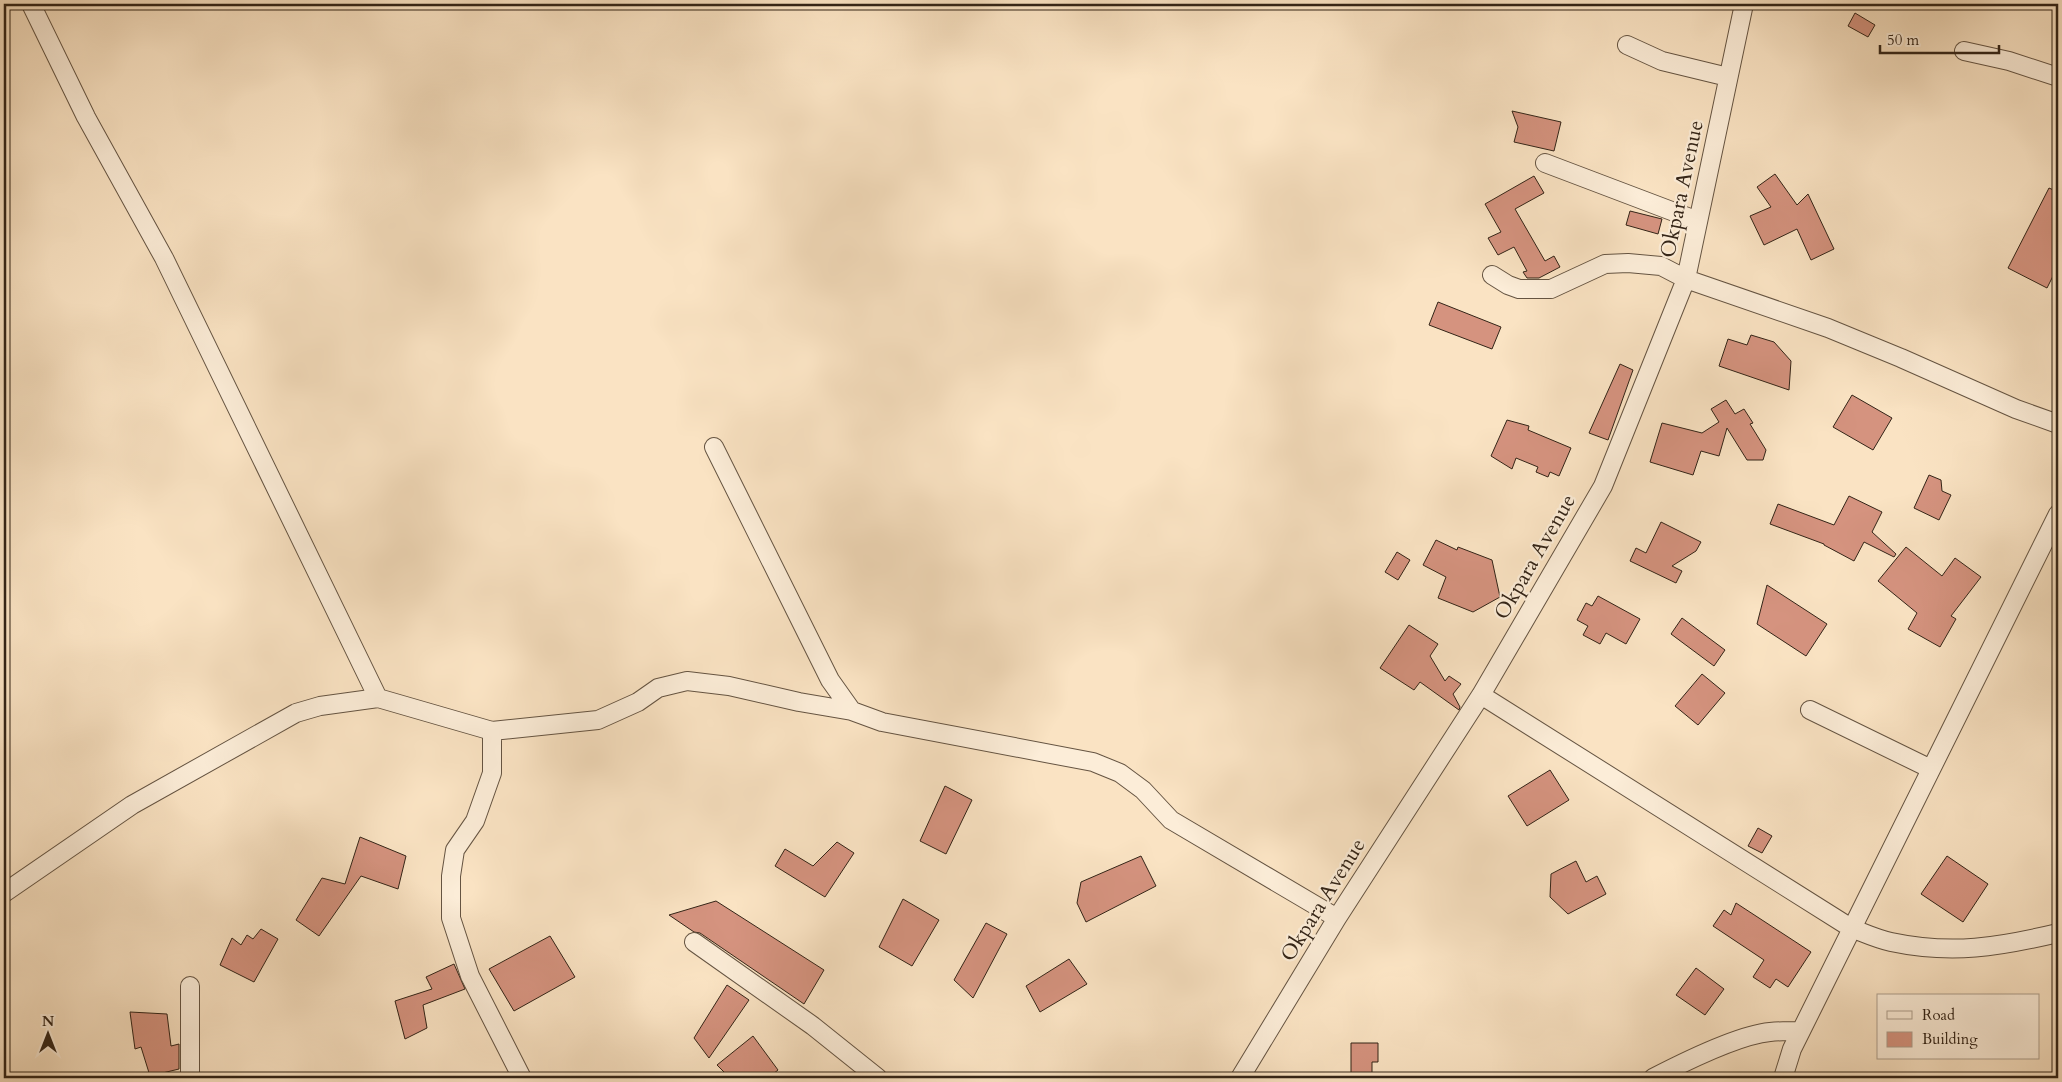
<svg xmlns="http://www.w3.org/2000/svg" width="2062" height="1082" viewBox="0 0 2062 1082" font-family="Cardo,serif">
  <rect width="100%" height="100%" fill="#fae3c3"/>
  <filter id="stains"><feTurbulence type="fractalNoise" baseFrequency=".004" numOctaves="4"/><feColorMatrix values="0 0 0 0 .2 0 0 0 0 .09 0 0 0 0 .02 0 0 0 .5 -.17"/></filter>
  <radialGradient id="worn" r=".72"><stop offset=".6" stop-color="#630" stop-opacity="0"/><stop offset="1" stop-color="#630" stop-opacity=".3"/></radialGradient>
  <path fill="#d5937f" stroke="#332417" d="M1855,13l20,12 -7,12 -20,-11z
    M1512,111l49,11 -7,29 -40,-9 4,-15z
    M1775,174l22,31 11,-11 26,55 -23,11 -14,-31 -33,16 -14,-29 21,-9 -14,-20z
    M1534,176l10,17 -29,16 30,52 9,-5 6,11 -21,11h-12l-4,-6 4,-1 -13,-24 -16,8 -10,-17 13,-6 -16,-28z
    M2049,188l9,4v74l-11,22 -39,-20z
    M1630,211l32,8 -4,15 -32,-9z
    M1438,302l63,25 -9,22 -63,-24z
    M1751,335l23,7 17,19 -2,29 -70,-24 9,-27 19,6z
    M1620,364l13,6 -25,70 -19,-7z
    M1852,395l40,23 -19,32 -40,-23z
    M1726,400l9,14 9,-5 9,14 -3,1 16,26 -3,10h-16l-20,-32 -8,28 -18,-5 -8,24 -43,-13 12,-39 40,10 17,-11 -8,-13z
    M1507,420l22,6 -1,4 43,18 -12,28 -9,-4 -2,5 -12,-5 2,-5 -22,-9 -4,11 -21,-13z
    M1929,475l12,5 1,11 9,4 -12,25 -25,-12z
    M1849,496l33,16 -10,20 24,22 -2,3 -30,-15 -10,19 -30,-16v-1l-54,-20 8,-20 56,21z
    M1661,522l40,20 -5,9 -24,15 10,5 -6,12 -46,-22 6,-13 10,5z
    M1436,540l21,10 1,-3 34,13 8,37 -27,15 -35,-14 8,-21 -23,-12z
    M1906,547l36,29 13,-18 26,19 -30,39 5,3 -16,28 -32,-18 9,-16 -39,-32z
    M1397,552l13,8 -12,20 -13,-8z
    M1767,585l60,39 -21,32 -49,-32z
    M1598,596l42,23 -14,25 -20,-11 -6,11 -17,-9 5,-9 -11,-6 9,-17 6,3z
    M1682,618l43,32 -11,16 -43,-32z
    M1409,625l29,19 -8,12 15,25 4,-5 12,8 -8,10 7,13 -1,3 -39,-28 -6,8 -34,-22z
    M1702,674l23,19 -27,32 -23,-19z
    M1550,770l19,30 -42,26 -19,-30z
    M945,786l27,14 -26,54 -26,-13z
    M1758,828l14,8 -10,17 -14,-7z
    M360,837l46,19 -8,33 -37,-13 -42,60 -23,-16 26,-42 23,6z
    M837,842l17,11 -29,44 -50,-31 10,-17 28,17z
    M1141,856l15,30 -70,36 -9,-19 4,-21z
    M1947,856l41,28 -25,38 -42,-28z
    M1576,861l10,21 11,-6 9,18 -38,20 -18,-17 1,-23z
    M903,899l36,21 -27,46 -33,-19z
    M716,901l108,69 -20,34 -104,-71 -6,-1 -25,-17z
    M1736,903l75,49 -23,35 -12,-8 -6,9 -17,-11 11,-17 -51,-34 11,-16 7,5z
    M986,923l21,11 -34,64 -19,-18z
    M261,929l17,10 -24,43 -34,-17 12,-27 9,7 6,-10 6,4z
    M550,936l25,41 -61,34 -25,-42z
    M1069,959l18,25 -47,28 -14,-26z
    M454,964l11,25 -42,16 4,23 -22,11 -10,-38 37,-12 -6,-12z
    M1696,968l28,21 -19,26 -29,-20z
    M727,985l22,15 -40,58 -15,-20z
    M130,1012l37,2 4,32 8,-2v25l-29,7 -9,-29 -6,2z
    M753,1036l25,34 -10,8h-38l-13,-13z
    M1351,1043h27v19h-6v12h-21z"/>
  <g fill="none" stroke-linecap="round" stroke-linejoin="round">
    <defs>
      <path id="minor" d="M31,4l55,113 78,141 214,440 114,33 106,-11 40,-18 20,-14 29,-7 42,5 70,16 53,9
        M1627,45l35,16 66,16
        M1964,51l45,10 49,16
        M1545,163l153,58
        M1492,275l16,10 11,4h32l54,-25 23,-1 33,3 25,13 142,49 73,30 115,51 42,15
        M714,447l116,233 22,31 30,11 211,40 27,11 23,17 28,30 166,98
        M1481,695l370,233c13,5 26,11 40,14 61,13 108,5 167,-9
        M1810,710l121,59
        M492,731v42l-17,48 -20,29 -4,26v42l19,58 52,102
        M4,893l128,-88 164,-92 24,-7 58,-8
        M694,942l119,84 65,52
        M190,986v92
        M1240,1078l97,-160 144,-223 122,-209 83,-207 58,-275
        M1653,1078c29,-15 85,-43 117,-46 10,-1 21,-1 31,-1
        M1783,1078l9,-29 9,-18 257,-517"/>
    </defs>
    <use href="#minor" stroke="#655442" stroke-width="20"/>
    <use href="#minor" stroke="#fcedd8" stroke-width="18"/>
  </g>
  <g text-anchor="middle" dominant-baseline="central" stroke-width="4.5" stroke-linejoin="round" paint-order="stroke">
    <g font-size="21" fill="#332417" stroke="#fcedd8">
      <text transform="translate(1682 189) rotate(-78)">Okpara Avenue</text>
      <text transform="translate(1535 557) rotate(-60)">Okpara Avenue</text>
      <text transform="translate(1323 900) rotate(-58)">Okpara Avenue</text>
    </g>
  </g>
  <rect width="2062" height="1082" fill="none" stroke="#fae3c3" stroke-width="20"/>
  <rect x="5" y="5" width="2052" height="1072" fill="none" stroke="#332417" stroke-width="2.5"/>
  <rect x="10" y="10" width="2042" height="1062" fill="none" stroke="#332417"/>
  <rect x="1877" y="994" width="162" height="65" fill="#fcedd8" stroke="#ac9d8b"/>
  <rect x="1887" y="1011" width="25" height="8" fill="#fcedd8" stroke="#ac9d8b"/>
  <text x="1922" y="1020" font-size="15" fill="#332417">Road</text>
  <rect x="1887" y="1032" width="25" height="15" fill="#d5937f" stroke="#ac9d8b"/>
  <text x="1922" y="1044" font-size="15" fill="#332417">Building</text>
  <g transform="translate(48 1034)" stroke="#fcedd8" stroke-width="4" paint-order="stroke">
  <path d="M0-4L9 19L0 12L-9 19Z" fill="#332417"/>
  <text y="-8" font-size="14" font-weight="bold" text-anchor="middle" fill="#332417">N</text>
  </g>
  <path d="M1880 45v8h119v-8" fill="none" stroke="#332417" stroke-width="2.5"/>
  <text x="1887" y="45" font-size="15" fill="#332417" stroke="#fcedd8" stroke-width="4" paint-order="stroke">50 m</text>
  <rect width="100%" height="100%" filter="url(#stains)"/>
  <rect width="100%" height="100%" fill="url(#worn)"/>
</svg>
